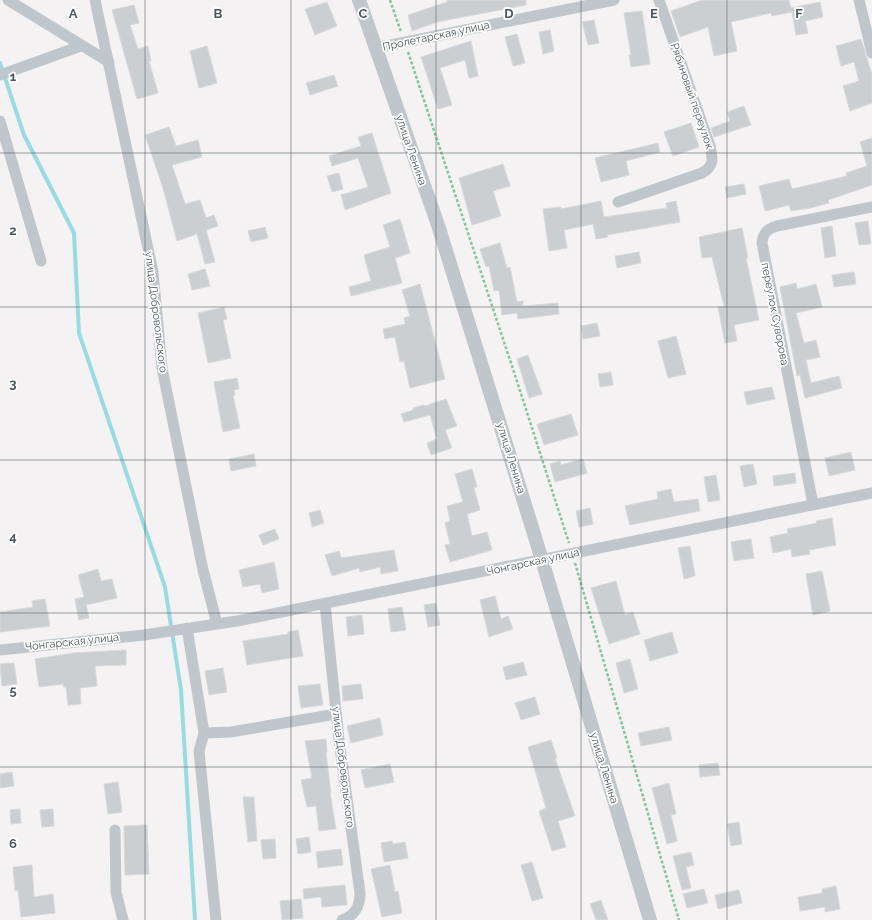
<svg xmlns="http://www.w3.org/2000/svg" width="872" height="920" viewBox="0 0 872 920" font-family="Raleway,sans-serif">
  <rect width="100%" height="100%" fill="#f4f2f2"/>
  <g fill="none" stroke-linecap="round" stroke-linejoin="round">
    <path stroke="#9adbe2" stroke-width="4" d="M0,63l24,72 50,98 5,100 86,254 16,103 14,230"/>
  </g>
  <path fill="#cccfd2" stroke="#d7d9dc" d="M447,0h79v5l-89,17 -25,9 -4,-16 39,-13z
    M702,0h87l2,8 29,-6 3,15 -18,4 3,12 -12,2 -4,-23 -20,4 -1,-3 -40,9 6,29 -23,5 -6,-29 -28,10 -9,-26z
    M327,2l10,24 -22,9 -10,-26z
    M134,5l5,18 -9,2 8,24 10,-3 3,15h-2l9,32 -21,6 -25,-89z
    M642,11l8,53 -19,3 -2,-12h2l-7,-42z
    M594,20l5,23 -11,2 -6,-23z
    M550,30l4,21 -11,3 -4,-22z
    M517,34l8,29 -12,3 -8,-29z
    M861,39l11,35v29l-22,8 -7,-25 16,-5 -5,-19 -13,4 -5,-20z
    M471,41l7,35 -9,2 -4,-18 -25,8 12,37 -14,4 -17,-52z
    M207,46l10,37 -18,5 -9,-37z
    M334,75l4,11 -28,9 -4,-12z
    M744,106l7,19 -37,12 -3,-9 19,-7 -3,-9z
    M691,123l8,24 -26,9 -9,-24z
    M169,127l7,19 22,-6 4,17 -30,8 13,39 15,-4 6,18 8,-3 4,11 -12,4 9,32 -10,2 -8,-30 -20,7 -14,-53 -18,-53z
    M372,133l19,60 -46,17 -4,-15 27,-8 -10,-29 -26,8 -3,-10 32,-10 -3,-9z
    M872,138v47l-44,15 1,3 -19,5 -19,3 -2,-6 -24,6 -6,-25 30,-7 3,10 55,-13 -1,-3 21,-7 -7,-24z
    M658,143l2,9 -34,9 3,14 -28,7 -6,-24z
    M503,164l7,22 -17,5 8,25 -29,9 -13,-47z
    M339,173l4,16 -11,3 -5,-16z
    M744,184l2,10 -19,4 -2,-11z
    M601,201l3,16 63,-9 -1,-5 10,-2 4,21 -73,13 1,2 -12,2 -3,-15 -29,6 3,18 -18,3 -6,-42 18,-2v2z
    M400,219l10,34 -15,5 7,25 -51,13 -2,-9 22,-6 -7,-26 26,-8 -7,-22z
    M868,221l3,23 -12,1 -4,-22z
    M832,226l4,30 -11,2 -4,-30z
    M265,227l3,11 -17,4 -3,-11z
    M742,228l6,30h-2l13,62 -25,5 3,16 -12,2 -7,-36 6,-1 -12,-49 -10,1 -3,-21z
    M500,243l7,25 3,-1 7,35 6,-1v5l35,-3 1,11 -41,5 -1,-6 -15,2 -3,-25 -5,1 -5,-25 -3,1 -6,-18z
    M639,252l2,11 -24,5 -2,-12z
    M205,269l5,17 -18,4 -4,-16z
    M854,272l2,12 -22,3 -2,-12z
    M796,283l1,6 19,-5 6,23 -26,6 8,30 12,-3 4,17 -14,3 5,23 28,-7 3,12 -37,10 -5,-23 -3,1 -17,-89z
    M420,284l25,95 -35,9 -6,-27 -4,1 -5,-25 -10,2 -2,-10 22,-5 -1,-6 6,-2 -8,-26z
    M224,307l3,12 -4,1 8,38 -23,5 -10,-50z
    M597,323l3,13 -17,3 -2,-13z
    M676,336l10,38 -18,4 -10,-37z
    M528,355l14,39 -13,4 -12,-39z
    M611,372l2,13 -13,2 -2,-13z
    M237,378l2,11 -5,1 1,5 -2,1 7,32 -17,4 -9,-50z
    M772,387l3,12 -28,6 -3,-13z
    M446,399l11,27 -12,4 7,18 -21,7 -4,-12 10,-4 -7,-24 -26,7 -3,-8 12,-4v-2l11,-3 1,1z
    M571,414l7,21 -34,10 -7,-21z
    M851,452l4,18 -26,6 -4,-18z
    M254,454l2,12 -25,5 -2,-12z
    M583,459l4,14 -32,9 -5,-18 10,-3 1,4z
    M753,464l4,20 -13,3 -4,-21z
    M472,469l5,18 -3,1 6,22 -13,4 5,22 15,-4 5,18 -42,12 -5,-17 5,-1 -5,-21 5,-2 -3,-15 16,-4 -8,-28z
    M795,473l1,10 -22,3 -1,-10z
    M716,475l4,25 -12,2 -4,-25z
    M671,489l3,13 24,-3 2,12 -70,14 -5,-19 33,-7 -1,-7z
    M590,508l3,16 -14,3 -3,-16z
    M320,510l4,13 -12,4 -3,-14z
    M832,518l4,27 -27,5 1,4 -18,3 -1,-8 -18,4 -3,-16 18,-4 -1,-4 30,-6 -1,-2z
    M275,529l4,10 -16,6 -4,-10z
    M751,539l3,19 -20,3 -3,-19z
    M690,546l5,30 -11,3 -6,-31z
    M394,550l4,21 -17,3 -1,-7 -20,5 -1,-4 -27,8 -7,-21 14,-4 2,7z
    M274,562l5,27 -17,4 -2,-9 -17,3 -4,-17z
    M98,569l3,12 11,-2 5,19 -31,7v-1l3,14 -10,2 -4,-21 9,-2 -6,-22z
    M822,571l8,40 -17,4 -7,-41z
    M616,581l9,34 8,-3 7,22 -31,10 -18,-56z
    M495,596l6,23 7,-3 5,13 -24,8 -9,-37z
    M45,599l5,27 -50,6v-20l33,-5 -1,-6z
    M436,603l4,22 -12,2 -4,-22z
    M402,607l4,23 -15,2 -3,-23z
    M362,615l2,19 -16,2 -2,-19z
    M298,630l5,26 -56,9 -4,-24 45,-7v-2z
    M672,632l6,21 -28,8 -6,-21z
    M126,650v15l-31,1 2,20 -17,2 1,16 -13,1 -2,-18h-2l-1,-3 -24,3 -4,-28 38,-6z
    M630,659l8,30 -14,4 -8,-30z
    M523,662l4,13 -21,5 -3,-13z
    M14,663l3,21 -15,2 -2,-22z
    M223,668l4,24 -18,3 -4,-24z
    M320,684l3,21 -22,3 -3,-22z
    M361,684l2,15 -20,2 -1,-15z
    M535,697l5,17 -19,6 -6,-17z
    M380,718l3,17 -32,8 -4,-17z
    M669,727l3,13 -31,6 -3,-13z
    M326,739l1,13 -1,1 5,40h-1l6,36 -17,2 -3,-25 -9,1 -6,-27 11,-2 -7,-37z
    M551,740l6,18h-2l20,58 -17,5 8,26 -14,4 -13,-40 7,-3 -18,-61z
    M718,763l2,12 -20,2 -1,-12z
    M390,764l4,18 -29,6 -4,-18z
    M12,772l2,14 -14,2v-14z
    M118,782l4,30 -14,2 -4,-30z
    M669,783l7,31 -5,1 6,26 -10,3 -15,-56z
    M243,797h11l3,44 -9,1z
    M20,809l1,14 -10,1 -1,-14z
    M53,809l1,17 -12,1 -2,-17z
    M739,822l3,22 -11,2 -4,-22z
    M147,825l2,49 -24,1 -1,-49z
    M309,837l2,15 -13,2 -2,-15z
    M275,839l1,19 -13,1 -2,-19z
    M392,841l1,3 12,-2 3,16 -24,4 -3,-19z
    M341,849l2,16 -25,3 -2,-16z
    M691,852l3,13 -8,2 5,21 -9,2 -9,-34z
    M532,862l11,36 -11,3 -11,-36z
    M32,865l2,32 19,-3 2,19 -34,4 -3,-27 -3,1 -2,-24z
    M390,865l5,27 3,-1 4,22 -20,4 -11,-48z
    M345,885l2,20 -25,2 -1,-10 -17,2 -1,-10z
    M836,886l4,23 -15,3v-5l-25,4 -2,-14 24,-4v-4z
    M704,889l4,14 -21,5 -4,-14z
    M739,890l3,13 -24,6 -3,-14z
    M301,899l2,19 -21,2 -2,-19z
    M601,900l7,20h-12l-6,-16z"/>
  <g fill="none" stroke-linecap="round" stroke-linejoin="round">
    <path stroke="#83c59d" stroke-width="2.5" stroke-dasharray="3 2" stroke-linecap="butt" d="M390,0l11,32
      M408,52l105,317 56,174
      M575,563l104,357"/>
    <path stroke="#c0c7cc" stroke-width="11" d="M8,0l101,62
      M95,0l58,272 9,96 41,202 14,54
      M859,0l13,53
      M376,48l238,-48
      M0,75l81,-29
      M0,121l41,140
      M618,202l84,-29c12,-6 11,-15 8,-27l-51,-146
      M813,504l-51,-261c1,-10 5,-14 15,-17l95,-19
      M325,604l14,136 21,153c0,13 -4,22 -18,27
      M187,628l17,105 27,-1 105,-18
      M0,650l144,-15 93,-14 635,-128
      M204,733l-5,18 17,169
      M115,830l1,62 7,28"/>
    <path stroke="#c0c7cc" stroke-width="14" d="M359,0l79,225 97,312 115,383"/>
  </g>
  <path fill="none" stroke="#4c575d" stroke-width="1" stroke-opacity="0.55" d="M145,0v920M291,0v920M436,0v920M581,0v920M727,0v920M0,153h872M0,307h872M0,460h872M0,613h872M0,767h872"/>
  <g text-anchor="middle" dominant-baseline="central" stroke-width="3.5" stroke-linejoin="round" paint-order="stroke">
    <g font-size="11" fill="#4c575d" stroke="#fff">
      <text transform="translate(436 36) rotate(-12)">Пролетарская улица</text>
      <text transform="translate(692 96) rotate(71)">Рябиновый переулок</text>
      <text transform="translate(411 150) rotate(71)">улица Ленина</text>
      <text transform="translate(156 312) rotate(83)">улица Добровольского</text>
      <text transform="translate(775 314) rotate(79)">переулок Суворова</text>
      <text transform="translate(511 458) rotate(73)">улица Ленина</text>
      <text transform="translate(533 562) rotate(-12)">Чонгарская улица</text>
      <text transform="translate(72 642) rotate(-6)">Чонгарская улица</text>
      <text transform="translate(343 767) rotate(83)">улица Добровольского</text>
      <text transform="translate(604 768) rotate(73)">улица Ленина</text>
    </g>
  </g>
  <g font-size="13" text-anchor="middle" font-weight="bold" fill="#4c575d" stroke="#fff" stroke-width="3.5" stroke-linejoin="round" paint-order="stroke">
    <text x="73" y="18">A</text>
    <text x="218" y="18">B</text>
    <text x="363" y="18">C</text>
    <text x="509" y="18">D</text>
    <text x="654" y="18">E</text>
    <text x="799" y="18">F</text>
    <text x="13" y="81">1</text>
    <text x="13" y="235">2</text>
    <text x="13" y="388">3</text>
    <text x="13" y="541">4</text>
    <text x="13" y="695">5</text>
    <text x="13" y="848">6</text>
  </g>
</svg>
